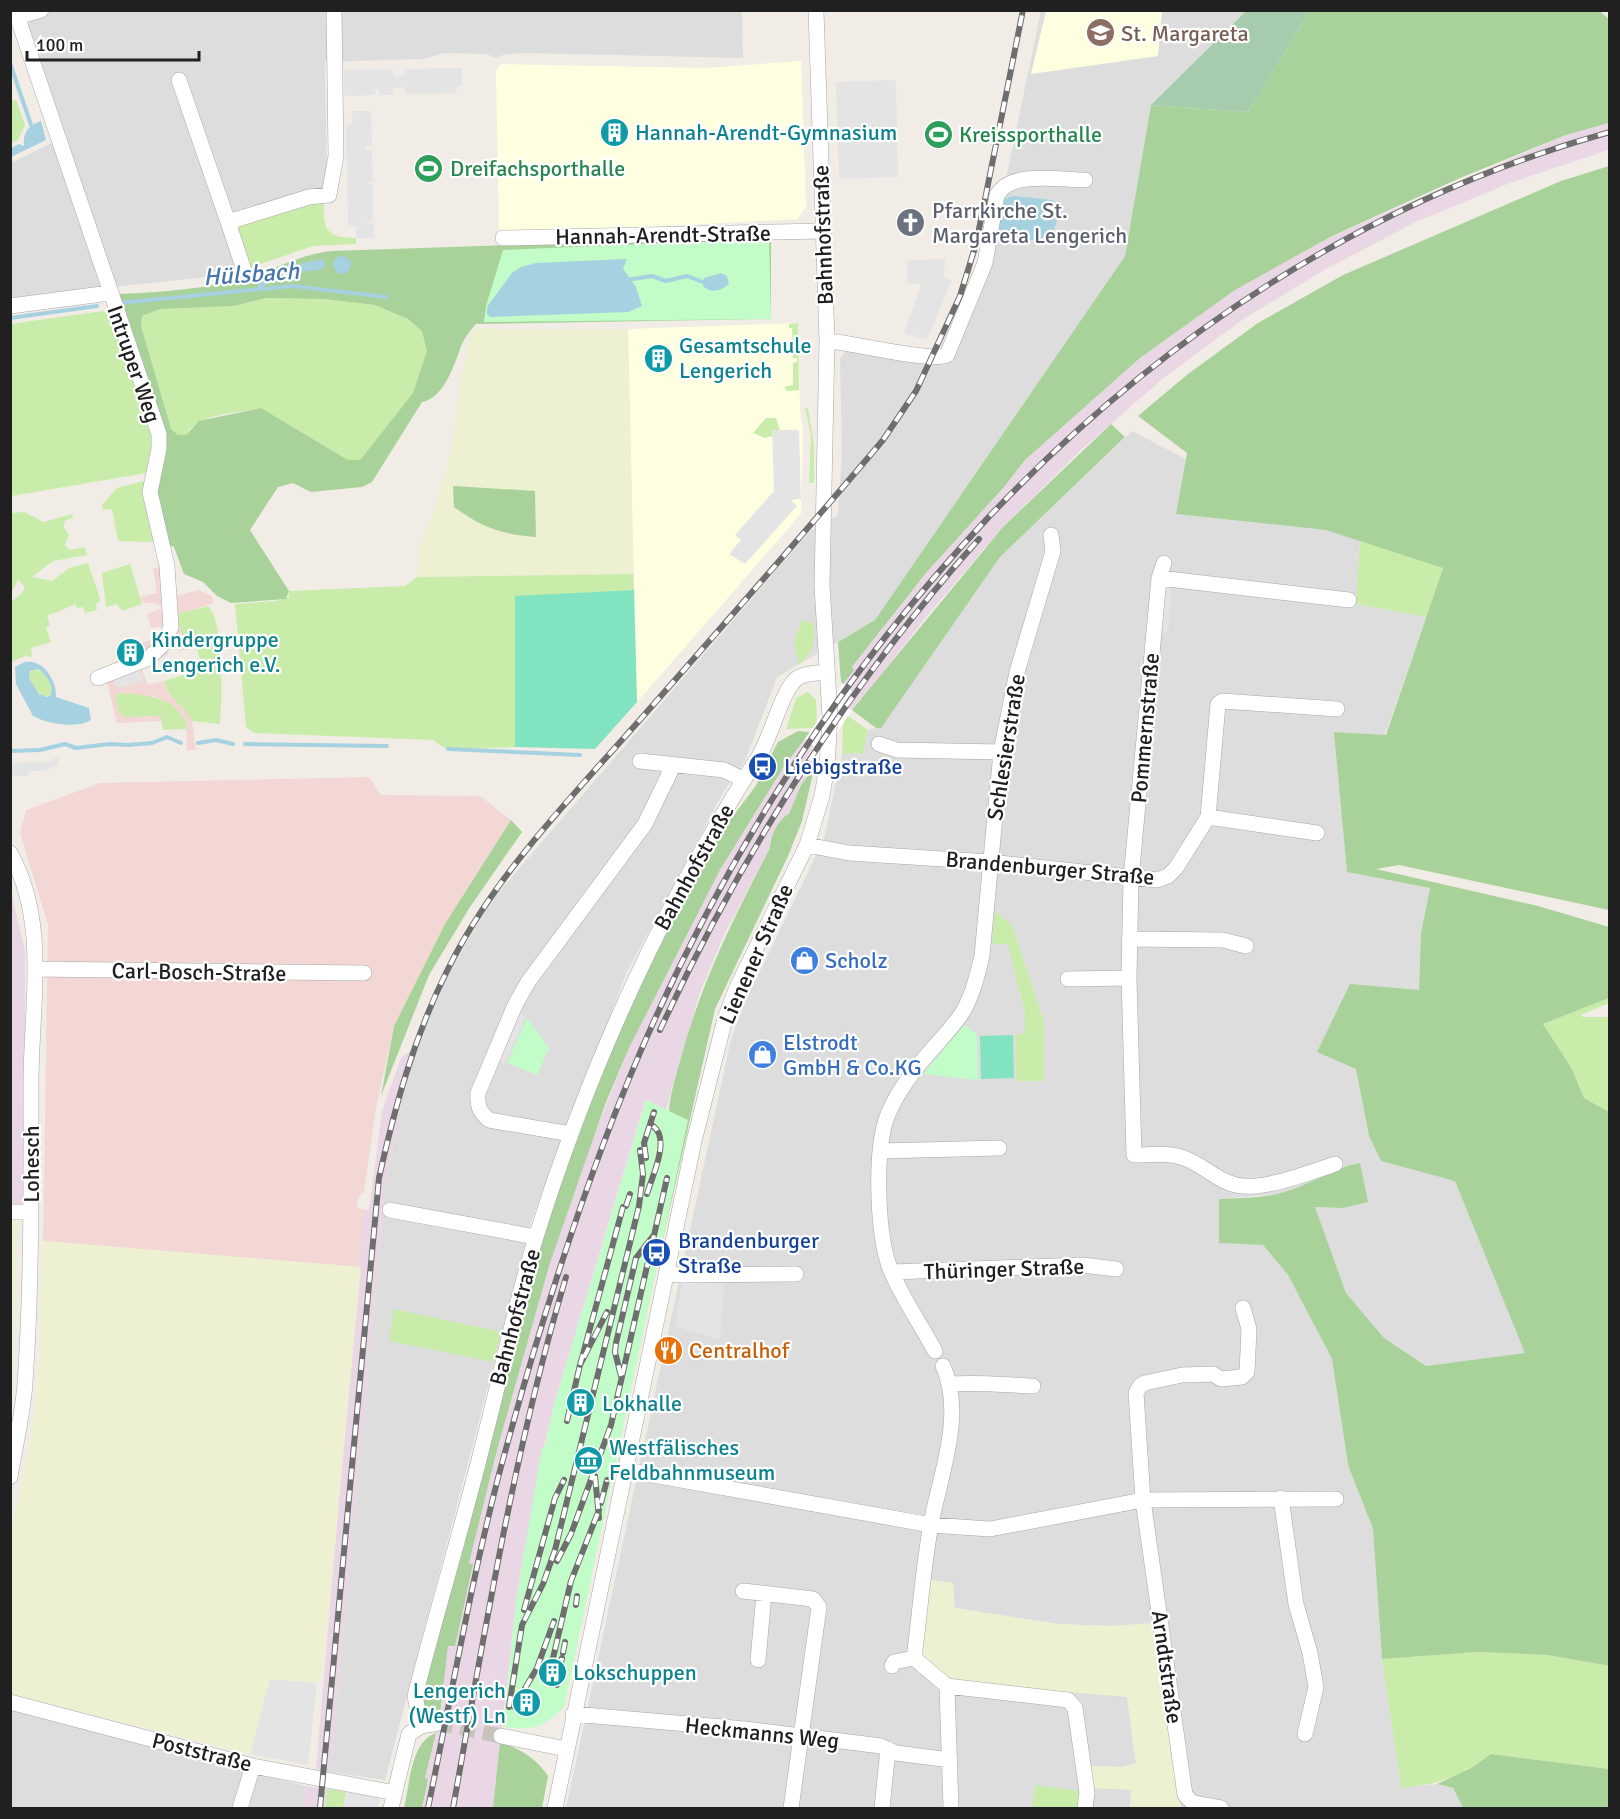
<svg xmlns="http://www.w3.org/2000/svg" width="1620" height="1819" viewBox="0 0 1620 1819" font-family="Signika,sans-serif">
  <rect width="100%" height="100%" fill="#f1ede6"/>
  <path fill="#dedddd" d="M42,10l700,1 1,47 -218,-5 -19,1 -11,4 -8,-4 -43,-1 -21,6 -98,3 2,126 -84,85 -232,25v-135l42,-21 -38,-114z
    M1041,11h205l-95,94 -26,151 -250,364 -98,57 -32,84 -21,30 -97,181 -96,250 -146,558 -55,-8 56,-592 15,-76 17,-60 32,-74 42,-70 318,-369 28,-16 4,-60 -2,-96 4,-6 7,-3 95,15 42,-100z
    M1132,431l54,28 -10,55 150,16 34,9 -4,65 70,13 -41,118 -50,-3 12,140 83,16 -9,45 -2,58 -63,78 13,67 12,25 74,19 71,173 -100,13 -42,-28 -38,-45 -31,-86 30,1 23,-6 -25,-36 -22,13 -41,15 -60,5v44l43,2 25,30 44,84 16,106 25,64 9,130 19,129 36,-4 16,4 10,20h-282l-29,-184 -42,2 -52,-2 -103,-16 -36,39 208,50 9,66 -13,4 -34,-1 42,24 -1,18h-564l165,-769 14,-37 79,-163 18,-85 21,-1 5,-23 13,-3 119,-170z
    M10,1710l295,76 -2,22h-292z"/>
  <path fill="#f2d7d5" d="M162,567l13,29 24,-6 14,7 1,6 -36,11 8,36 -7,1 -3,-6 -9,3 1,7 -24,9 -3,4 7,17 16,-4 3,11 19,18 6,11 4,29h-9l-1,-24 -12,-19 -20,-11 -35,-3 -4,3 4,16 6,5 36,-1 1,5 -45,2 -11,-44 41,-24 -4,-13 16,-4 5,-12 -13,2 -4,-14 16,-6 -7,-5h-12l-4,-6 17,-4 -4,-25z
    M369,777l12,18 99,1 31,24 -66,104 -51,102 -18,82 -12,84 -6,6 -1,9 7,3 -3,57 -318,-26 5,-316 -28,-92 6,-23 74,-27z"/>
  <path fill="#ead7e6" d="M1609,123v27l-99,33 -94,39 -90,47 -81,49 -79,58 -85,74 -78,77 -81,95 -60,78 -2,-1 -8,11 -9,-6 9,-13 -9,-7 10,-14 -1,-2 74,-95 78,-86 21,-27 115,-102 95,-68 97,-54 234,-101z
    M805,739l9,7 -8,13 9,6 -15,22 -11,28 -19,24v9l-46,87 -24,57 -34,118 -21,-9 -91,304 -10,42 -2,1 -25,147 -24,213h-71l6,-29 -3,-1 18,-76 -3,-1 8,-55h7l17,-82 -3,-1 28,-113 53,-187 38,-113 41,-102 91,-178 63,-102z
    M10,887l15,64v256h-15z
    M418,1044l-17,60 -15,77 -56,591 -14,-3 48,-559h5l13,-99 19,-53z
    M305,1786l22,3 -2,19h-22z"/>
  <path fill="#feffe1" d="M1046,11h116l-4,45 -127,18z
    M801,61l5,146 -9,12 -298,16 -3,-164 5,-7 205,4z
    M798,323l2,87 3,23 -2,81 -164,188 -9,-373z"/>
  <path fill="#edf0d1" d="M478,327l23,3 127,-1 5,245 -216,3 3,-32 17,-43 14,-50 10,-73 10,-46z
    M11,1222h7l-7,169 -1,-169z
    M43,1241l318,26 -39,412 -5,4 -47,-4 -20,75 -239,-60v-159l21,-102 7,-67z
    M928,1579l25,4 2,25 103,16 52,2 42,-3 29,185h-51l1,-18 -40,-2 -3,-22 35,1 13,-4 -9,-66 -168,-14 -12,-5 -25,-20 -3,-11z"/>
  <path fill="#c9ecaa" d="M16,100l9,25 -7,15 -7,3v-42z
    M324,199c-1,29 0,39 32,39v6l-43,2 -64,22 -14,-39 3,-6z
    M266,298l58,1 51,6 33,14 15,12 5,21 -15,41 -53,67h-12l-87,-52c-24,6 -61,4 -75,27h-8l-8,-6 -29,-103 1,-10 18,-7 74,-3z
    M103,311l7,4 5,10 40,114 -8,34 -136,23 -1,-172z
    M798,323l1,67 -12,1 -3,-4 9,-2v-22l4,-1v-4h-4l-1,-30h-3v-4z
    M805,408h3l6,37v38h-5l2,-48z
    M766,418h10l4,12h-8v6l-7,2 -12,-5z
    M148,480l7,59 -3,3 -34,-1 -6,-32 -9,1 -1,-5 15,-17z
    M24,512l20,10 28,-8 1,4 -7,2 -3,6 6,9 -4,10 5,5 15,-3 2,8 -34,6 -21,16 20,4 17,-13 19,-5 13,38 -5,3 1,6 -12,3 -2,-6 -6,1 -1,-4 -29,12 3,9 -4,3 5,14 -20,6 1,9 -7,-1 -14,6v-60l11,-9 3,-6 -7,-7 -7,13v-80z
    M1360,539l83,29 -17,49 -70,-13z
    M130,564l12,40 -20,7 -5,-7 -11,3 -4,-34z
    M633,574l1,16 -119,7v150l-69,2 -13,-9 -179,-7 -8,-6 -11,-123 41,-3 13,-4v-6l116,-5 12,-9z
    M208,606c16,12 14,96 12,118l-28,-3c-7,-15 -26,-24 -28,-40l39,-13 -7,-21 -10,3 -9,-36z
    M802,620l12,4c1,18 0,28 -15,40l-5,-22z
    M34,669c12,2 16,13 19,23l-2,3 -8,2 -10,-11 -5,-12z
    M808,692l8,8 1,22 -4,6 -27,1 10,-31z
    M119,693c27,1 62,4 68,36l-24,1 -2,-14 -36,1 -6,-5 -4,-16z
    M848,716l20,14 -5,23 -21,1 1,-31z
    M995,911l17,14 32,96v60h-28v-46l9,-1v-20l-17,-70h-16z
    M1609,998v5l-28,12 2,2h26v95l-25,-14 -12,-29 -29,-45z
    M394,1309l107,23 -8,30 -104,-21z
    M1476,1652l71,3 62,11v103l-118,-15c-32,23 -51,30 -90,34l-19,-129z
    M1035,1785l46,6 -2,17h-47z
    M327,1789l19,3 -3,16h-18z"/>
  <path fill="#a8d299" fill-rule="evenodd" d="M1598,10l11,9v104l-43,12 -106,43 -128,58 -97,54 -95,68 -115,102 -21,27 -78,86 -74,94 2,3 -11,14 -2,-2 -3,-40 37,-22 250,-364 26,-151 97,7 62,-101z
    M1609,166v744l-210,-45 -23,4 162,37 71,21v71l-66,26 29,45 12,29 25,14 1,554 -63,-11 -70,-3 -95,7 -9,-130 -25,-64 -16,-106 -44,-84 -25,-30 -44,-2v-44c20,-1 43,-1 62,-6 28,-7 52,-26 79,-30l8,39 -24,6 -29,-1 31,86 38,45 42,28 99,-13 -70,-172 -74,-20 -12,-25 -13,-67 -39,-17 33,-68 69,6 2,-57 9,-45 -83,-16 -13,-140 52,3 57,-167 -117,-38 -150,-16 11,-61 -49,-37 50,-42 70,-51 85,-48 218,-94z
    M771,236v83l-295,5c-5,6 -11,13 -14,20 -7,18 -17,54 -40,58l-50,80 -10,5 -51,5 -18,-9 -15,4 -28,43 39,61 -3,8 -55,4 -14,-7 -14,-14 -19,-8 -10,-27 -9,-4 -10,-38 7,-60 -44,-148 1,-3c44,-2 87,-5 129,-17 29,-8 53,-23 84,-26zM266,298l58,1 51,6 33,14 14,12 5,20 -14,42 -53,67h-12l-87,-52 -62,13 -13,14h-8l-7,-6 -30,-103 1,-10 18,-7 74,-3z
    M1111,424l14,13 -125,120 -119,171h-5l-24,-18 151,-183z
    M453,486l82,5 1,46c-36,-3 -53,-9 -82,-30z
    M798,731l12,1 -27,36 -63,102 -91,178 -23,54 -56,161 -53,187 -28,113 4,1 -18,82h-7l-8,69 -12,-2 -5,-6 -1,-12 120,-458 34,-103 46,-114 89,-175 44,-58 23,-45z
    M815,765l-13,56 -14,35 -73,153 -65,287 19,-161c-3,-31 5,-52 13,-81 20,-73 53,-139 88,-206 0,-11 8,-29 19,-34l11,-27z
    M511,820l11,12 -52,75 -41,68 -48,121 13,-70 51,-102z
    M436,1733l-11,45 3,1 -6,29h-18c6,-23 6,-66 32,-75z
    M500,1742c20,7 36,16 48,34l-6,32h-49z
    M1491,1754l118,15v39h-146l-10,-20 -16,-4 34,-16z"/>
  <path fill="#a6cbad" d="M1246,11h64l-62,101 -97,-7z"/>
  <path fill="#c2fcc8" d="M769,239l2,80 -287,3 2,-16 17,-56z
    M527,1018l22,30 -12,27 -30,-12z
    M964,1025l13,9 1,46 -55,-6z
    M646,1100l42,20 -124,587c-23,22 -30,23 -61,20l14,-132 25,-148 3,-1 9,-41z"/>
  <path fill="#81e3c0" d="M634,590l3,112 -42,47 -80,-2v-151z
    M1013,1035l1,43 -33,1 -1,-43z"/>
  <path fill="#e4e4e4" d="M462,68v18h-4l-2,7 -50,1 -2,-6 -7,-1 -4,2v6h-13l-4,-8 -1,8 -31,1v-26l48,-1 2,8 11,-1v-7z
    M896,80l2,97 -59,2 -3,-97z
    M351,111h20l1,35h-6l-1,4h7l1,31 -8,2 8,2v35l-7,3 8,1v14h-18v-12l-8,-1 -2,-100 7,-1z
    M945,259l-1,18 8,3 -25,60 -23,-7 17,-49 -14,-1v-23z
    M772,430h27l2,69 -10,1 6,6 -52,58 -16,-10 12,-14 -6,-5 39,-44z
    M1163,585l9,1 -4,46 -8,-1z
    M139,669l4,12 -27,7 -3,-11z
    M58,757v9l-15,5h-15v5h-17v-13l37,-1z
    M519,1013l7,3 -21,48 -8,-4z
    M683,1277h42l-5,63 -45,-14z
    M270,1679l47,4 -9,82 -58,-11z
    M346,1792l34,6 -2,10h-35z"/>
  <path fill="#a5d1e0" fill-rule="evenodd" d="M41,121l5,19 -35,17v-9l8,-4 5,2c-1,-14 4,-20 17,-25z
    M1014,196l38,4 7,4 1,8 -7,21 -15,7h-42l8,-41z
    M333 265a9 9 0 1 1 18 0a9 9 0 1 1-18 0Z
    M324,259l1,6 -4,5 -36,3 -1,-2 4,-5z
    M627,259l-4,10 13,18 6,19 -14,6 -138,5 -3,-3v-7l25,-34 9,-6 15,-4z
    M721,273l6,3 2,8c-8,7 -17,10 -26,2l1,-8z
    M25,662c19,-3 32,19 31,35l33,11 2,12c-15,9 -43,4 -58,-4l-17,-32 -1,-17zM38,669c8,5 16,17 13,26l-4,2 -8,-3 -10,-16 1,-7z"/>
  <path fill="#fff" d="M843,684l9,7 -9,13 9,6 -37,55 -9,-6 8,-13 -9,-7z"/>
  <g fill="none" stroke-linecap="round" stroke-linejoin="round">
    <path stroke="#a5d1e0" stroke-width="4" d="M10,63l21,62
      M627,280l25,-4 14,5 21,-5 16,6
      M259,287l14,-10
      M119,303l174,-17 93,11
      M10,318l87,-12
      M198,743l18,-3 17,4
      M245,744l142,2
      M448,749l132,6
      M10,751l30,-1 25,-6 11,4 34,-4 18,1 24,-2 15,-6 14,6"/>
    <path stroke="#c7c4be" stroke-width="15" stroke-dasharray="15 8" stroke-linecap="butt" d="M438,1723l63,13"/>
    <defs>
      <path id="minor" d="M15,10l144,424v15l-9,43 17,74 4,61 -8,17 -14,14 -51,20
        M17,17l24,-7
        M179,80l49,142 81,-25 20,-2 7,-39 -2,-146
        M228,222l16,48
        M503,238l320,-7
        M10,306l100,-13
        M827,341c24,1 105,22 120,14l38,-92 12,-68c14,-25 63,-15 88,-15
        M1164,563l-5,15 -28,301 -2,99 5,177c16,0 35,-3 50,3 20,7 36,26 58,28 24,3 70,-14 93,-22
        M1159,578l190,22
        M879,744l18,6 104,2
        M640,761l84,9 20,10
        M1208,817l109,16
        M807,845l42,8 141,9 167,18 11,-4 8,-8 32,-51 10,-113 4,-3 115,8
        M10,853c39,68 21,155 21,229 0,100 1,201 -6,301 -2,31 -10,63 -15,94
        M1129,939l94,1 23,6
        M35,969l329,4
        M1068,979l61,-1
        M571,1134l-82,-14c-10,-9 -12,-14 -11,-27l37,-88 13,-23 117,-158 28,-58
        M881,1151l118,-3
        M390,1210l146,27
        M10,1212h21
        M892,1272l190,-7 34,4
        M666,1273l14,2 116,-1
        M935,1351c-14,-26 -32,-52 -44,-80 -14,-34 -16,-112 -6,-148 5,-17 15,-33 26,-48 15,-21 34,-38 49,-59 12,-17 17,-40 22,-60l19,-204 16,-80 36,-121 -2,-16
        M943,1366c22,48 -3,109 -12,158 -8,44 -11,89 -17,134l33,28 4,122
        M951,1384c28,-2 54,1 82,2
        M625,1470l306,55 59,4 153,-29 193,-1
        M1281,1498l15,106 14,49 6,34 -11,47
        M743,1591l70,8 6,8 -28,201
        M758,1660l6,-66
        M892,1666l2,-4 20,-4
        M947,1686l121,14 7,8 12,84 -2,16
        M10,1702l243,64 142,27
        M573,1714l172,15 136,17 15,7 54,7
        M421,1726l-6,-30c22,-86 48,-171 69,-256 18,-68 31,-136 52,-203 53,-170 126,-331 223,-481 12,-18 24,-71 40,-79 9,-4 19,-4 28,-5
        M501,1736l65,13
        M240,1808l13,-42
        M391,1808l18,-74 12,-8 17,-3
        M555,1808l139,-667 31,-122 12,-32 70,-142 15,-49 5,-30 3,-50 -8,-130 5,-245 -11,-331
        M882,1808l6,-59
        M1221,1808l-28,-5 -8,-8 -42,-295 -7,-107 4,-7 5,-3 37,-8 31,-1 8,5 21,-2 5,-5 2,-43 -6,-21"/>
    </defs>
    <use href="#minor" stroke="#a7a7a7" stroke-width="16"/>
    <use href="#minor" stroke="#fff" stroke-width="15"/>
    <defs>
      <path id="rail" d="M660,1030c82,-177 189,-346 319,-491
        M646,1158l-2,-15 10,-31
        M647,1194c5,-18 24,-55 6,-68
        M626,1206l4,-12
        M580,1365l43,-158
        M621,1376l-6,-24 1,-9 20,-85 17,-22
        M567,1421l13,-56 27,-53
        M595,1476l4,42
        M601,1503l6,-23
        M557,1561l14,-27 40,-109 56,-247
        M576,1605l1,-9
        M524,1610l31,-112 9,-18
        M563,1653l2,-11
        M550,1671l21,-90 28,-71
        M557,1685l5,-27
        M509,1707l13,-82 21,-41 12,-34 84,-344 4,-32 -3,-24
        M514,1707l23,-39 17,-47
        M320,1808l59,-630c16,-72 35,-141 68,-207 46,-94 122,-171 191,-249 82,-93 165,-187 245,-282l33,-49 44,-95 16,-52 47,-234
        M428,1808c23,-110 42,-221 70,-330 30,-112 64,-224 105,-333 170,-457 522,-879 1007,-1013
        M453,1808c32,-177 61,-358 113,-531"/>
    </defs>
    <use href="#rail" stroke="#6e6e6e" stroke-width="6"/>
    <use href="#rail" stroke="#fff" stroke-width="4" stroke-dasharray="11" stroke-linecap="butt"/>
  </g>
  <defs>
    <symbol id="school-disc" viewBox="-11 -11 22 22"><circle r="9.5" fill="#8d6e63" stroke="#fff"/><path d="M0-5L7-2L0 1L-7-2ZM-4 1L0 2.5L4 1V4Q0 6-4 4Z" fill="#fff"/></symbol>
    <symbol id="building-disc" viewBox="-11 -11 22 22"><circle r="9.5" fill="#0f9aa8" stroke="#fff"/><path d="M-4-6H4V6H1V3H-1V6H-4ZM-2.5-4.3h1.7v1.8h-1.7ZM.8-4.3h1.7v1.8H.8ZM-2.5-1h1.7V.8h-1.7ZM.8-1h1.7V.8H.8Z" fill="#fff"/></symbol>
    <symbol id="stadium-disc" viewBox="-11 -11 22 22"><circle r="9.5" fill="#2e9e5b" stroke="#fff"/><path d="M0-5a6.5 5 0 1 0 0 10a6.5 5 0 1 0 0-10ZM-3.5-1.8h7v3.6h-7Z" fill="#fff"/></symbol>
    <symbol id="church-disc" viewBox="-11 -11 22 22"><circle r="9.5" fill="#6b7280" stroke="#fff"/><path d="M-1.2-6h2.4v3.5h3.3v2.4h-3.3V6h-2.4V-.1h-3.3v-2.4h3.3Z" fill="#fff"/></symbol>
    <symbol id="bus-disc" viewBox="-11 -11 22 22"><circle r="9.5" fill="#1a4fb4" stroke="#fff"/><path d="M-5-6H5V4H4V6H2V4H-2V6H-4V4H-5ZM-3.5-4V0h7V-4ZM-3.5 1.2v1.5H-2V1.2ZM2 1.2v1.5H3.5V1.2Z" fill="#fff"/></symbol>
    <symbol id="shop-disc" viewBox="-11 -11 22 22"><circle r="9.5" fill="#3f7fe0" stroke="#fff"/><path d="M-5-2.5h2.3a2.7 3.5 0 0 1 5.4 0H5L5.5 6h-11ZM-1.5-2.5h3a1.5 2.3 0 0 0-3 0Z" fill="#fff"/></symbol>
    <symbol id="restaurant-disc" viewBox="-11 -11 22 22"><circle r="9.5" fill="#e8710a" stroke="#fff"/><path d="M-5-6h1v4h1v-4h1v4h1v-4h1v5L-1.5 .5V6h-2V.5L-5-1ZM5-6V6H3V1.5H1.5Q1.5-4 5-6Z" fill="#fff"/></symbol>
    <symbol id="museum-disc" viewBox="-11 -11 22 22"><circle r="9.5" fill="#0f9aa8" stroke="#fff"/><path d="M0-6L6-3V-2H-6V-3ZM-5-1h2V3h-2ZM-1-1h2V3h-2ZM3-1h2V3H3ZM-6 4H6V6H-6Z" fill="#fff"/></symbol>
  </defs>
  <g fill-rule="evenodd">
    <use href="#school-disc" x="1084" y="16" width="33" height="33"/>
    <use href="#building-disc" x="598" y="116" width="33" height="33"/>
    <use href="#stadium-disc" x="922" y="118" width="33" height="33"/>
    <use href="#stadium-disc" x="412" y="152" width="33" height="33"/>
    <use href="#church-disc" x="894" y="206" width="33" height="33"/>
    <use href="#building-disc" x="642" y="342" width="33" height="33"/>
    <use href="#building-disc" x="114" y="636" width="33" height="33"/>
    <use href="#bus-disc" x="746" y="750" width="33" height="33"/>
    <use href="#shop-disc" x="788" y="944" width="33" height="33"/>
    <use href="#shop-disc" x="746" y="1038" width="33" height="33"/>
    <use href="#bus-disc" x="640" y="1236" width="33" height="33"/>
    <use href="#restaurant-disc" x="652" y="1334" width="33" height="33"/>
    <use href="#building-disc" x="564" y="1386" width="33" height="33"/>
    <use href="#museum-disc" x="572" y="1444" width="33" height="33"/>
    <use href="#building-disc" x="536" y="1656" width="33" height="33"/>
    <use href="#building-disc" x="510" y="1686" width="33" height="33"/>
  </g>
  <g text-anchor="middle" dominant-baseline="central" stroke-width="4.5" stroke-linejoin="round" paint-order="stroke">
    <g font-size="22" fill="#785e54" stroke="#fff" text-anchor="start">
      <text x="1121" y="33">St. Margareta</text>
    </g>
    <g font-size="22" fill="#0d838f" stroke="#fff" text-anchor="start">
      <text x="635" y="132">Hannah-Arendt-Gymnasium</text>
      <text x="679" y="345">Gesamtschule<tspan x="679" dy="25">Lengerich</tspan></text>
      <text x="151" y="639">Kindergruppe<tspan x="151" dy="25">Lengerich e.V.</tspan></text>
      <text x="602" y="1403">Lokhalle</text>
      <text x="609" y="1447">Westfälisches<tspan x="609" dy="25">Feldbahnmuseum</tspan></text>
      <text x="573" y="1672">Lokschuppen</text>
      <text x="506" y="1690" text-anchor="end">Lengerich<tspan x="506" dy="25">(Westf) Ln</tspan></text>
    </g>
    <g font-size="22" fill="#27864d" stroke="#fff" text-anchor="start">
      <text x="959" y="134">Kreissporthalle</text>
      <text x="450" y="168">Dreifachsporthalle</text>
    </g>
    <g font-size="22" fill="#5b616d" stroke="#fff" text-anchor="start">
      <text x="932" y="210">Pfarrkirche St.<tspan x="932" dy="25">Margareta Lengerich</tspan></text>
    </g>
    <g font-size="22" fill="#202020" stroke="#fff">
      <text transform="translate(663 235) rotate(-1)">Hannah-Arendt-Straße</text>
      <text transform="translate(823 235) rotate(-92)">Bahnhofstraße</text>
      <text transform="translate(134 364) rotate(71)">Intruper Weg</text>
      <text transform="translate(1145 728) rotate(-85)">Pommernstraße</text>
      <text transform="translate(1006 747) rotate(-81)">Schlesierstraße</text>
      <text transform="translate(694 867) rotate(-61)">Bahnhofstraße</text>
      <text transform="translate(1050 868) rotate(5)">Brandenburger Straße</text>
      <text transform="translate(756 954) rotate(-66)">Lienener Straße</text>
      <text transform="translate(199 972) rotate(1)">Carl-Bosch-Straße</text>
      <text transform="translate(31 1164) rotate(-90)">Lohesch</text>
      <text transform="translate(1004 1269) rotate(-2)">Thüringer Straße</text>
      <text transform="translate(515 1317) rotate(-75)">Bahnhofstraße</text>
      <text transform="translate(1167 1667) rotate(82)">Arndtstraße</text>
      <text transform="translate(762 1733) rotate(6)">Heckmanns Weg</text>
      <text transform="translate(202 1752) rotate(14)">Poststraße</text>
    </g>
    <g font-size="22" fill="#164399" stroke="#fff" text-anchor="start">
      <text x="784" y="766">Liebigstraße</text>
      <text x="678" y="1240">Brandenburger<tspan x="678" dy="25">Straße</tspan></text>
    </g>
    <g font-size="22" fill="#366cbe" stroke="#fff" text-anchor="start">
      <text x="825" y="960">Scholz</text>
      <text x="783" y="1042">Elstrodt<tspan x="783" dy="25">GmbH &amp; Co.KG</tspan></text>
    </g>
    <g font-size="22" fill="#c56008" stroke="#fff" text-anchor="start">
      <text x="689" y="1350">Centralhof</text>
    </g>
    <g font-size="24" font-style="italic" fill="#4476ac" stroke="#fff">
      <text transform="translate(251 274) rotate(-4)">Hülsbach</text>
    </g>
  </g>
  <rect width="1620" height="1819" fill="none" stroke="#202020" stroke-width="24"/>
  <path d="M27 51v9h172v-9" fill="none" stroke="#202020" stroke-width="3"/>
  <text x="36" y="51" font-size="18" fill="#202020" stroke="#ffffff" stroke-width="4.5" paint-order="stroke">100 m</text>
</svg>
